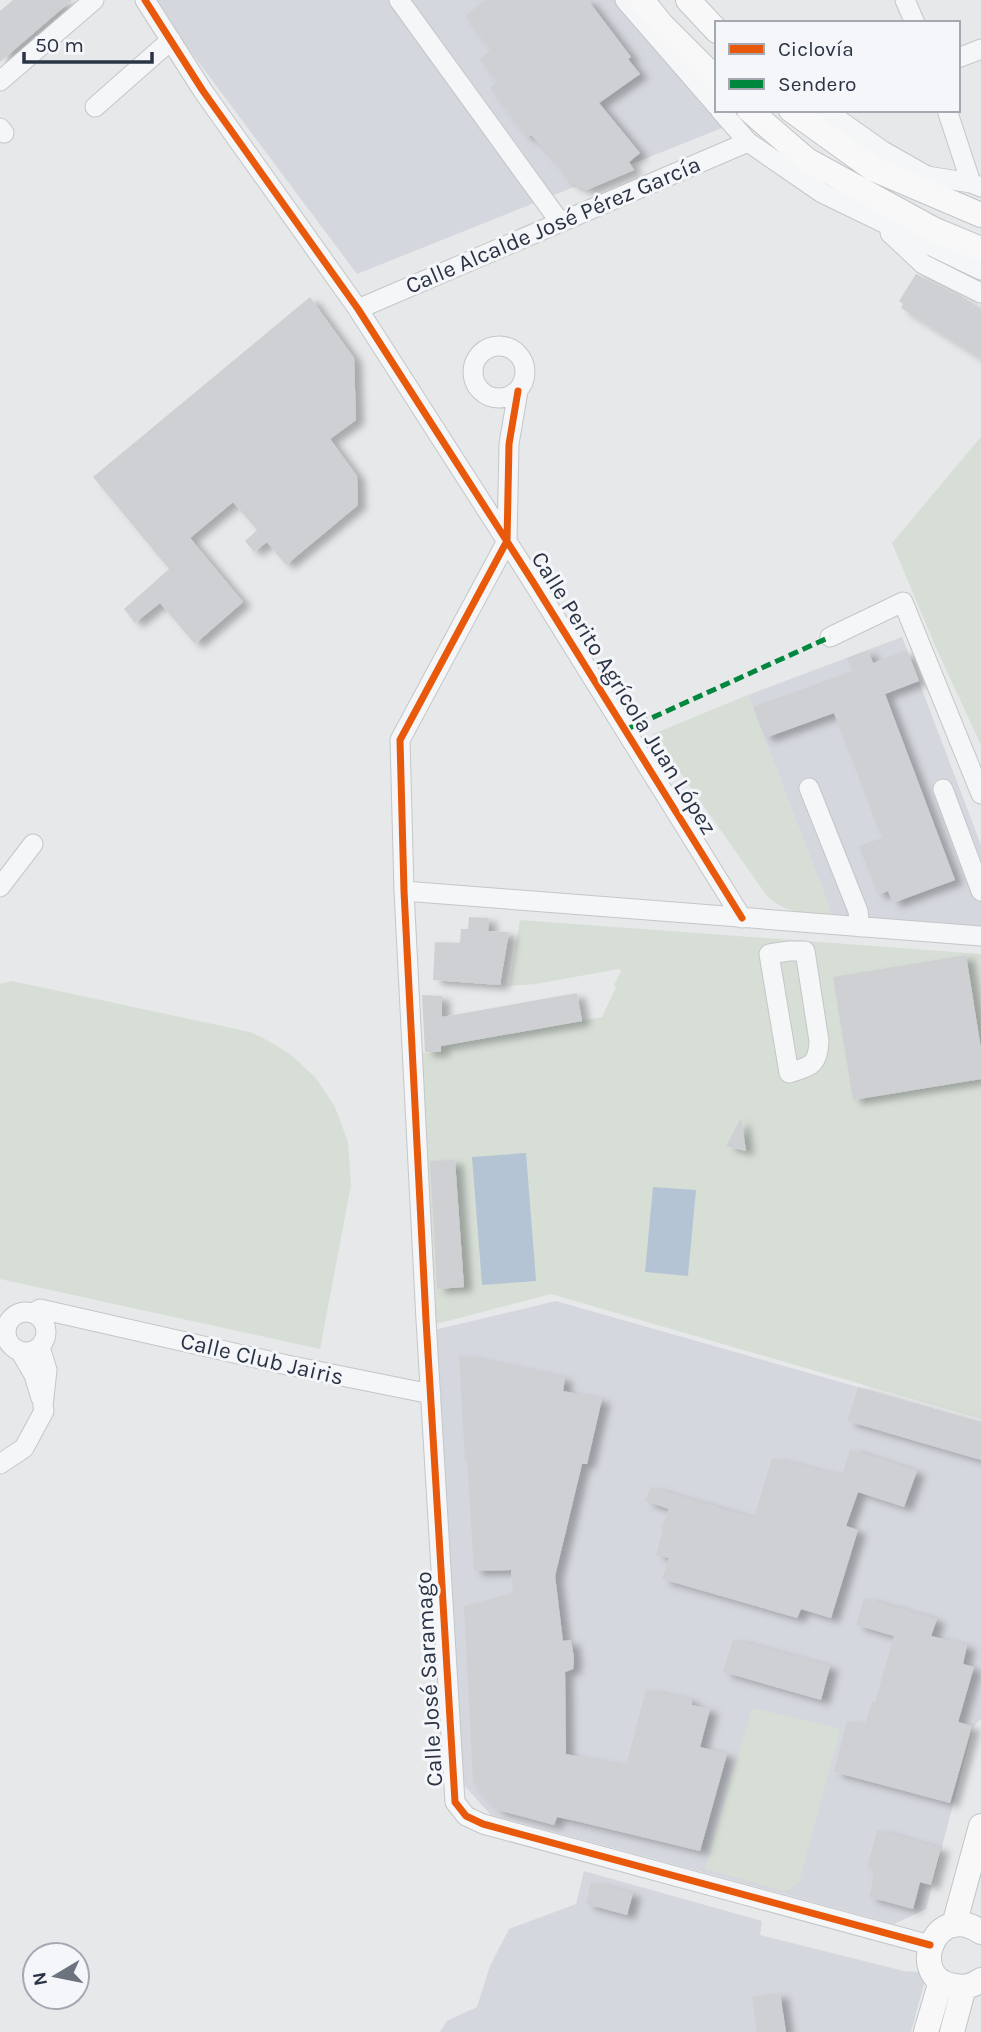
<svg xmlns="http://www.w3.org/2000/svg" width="981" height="2032" viewBox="0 0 981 2032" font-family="Karla,sans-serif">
  <defs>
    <filter id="shadow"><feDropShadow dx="8" dy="4.5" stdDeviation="3.5" flood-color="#0004"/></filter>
  </defs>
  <rect width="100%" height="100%" fill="#e6e8ea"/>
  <path fill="#d4d7dd" d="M152,0h480l100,124 -375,150z
    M902,637l79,208v82l-148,-10 -85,-222z
    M556,1301l425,121v297l-8,8 -47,182 -32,15 -403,-109 -30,-33 -27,-452z
    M584,1871l178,50 -2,14 144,36 14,1 10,-3 -17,63h-471l7,-11 30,-14 13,-41 19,-37 67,-25z"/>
  <path fill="#d6ded6" d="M981,437v308l-44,-95 -45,-107z
    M748,695l85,222c-24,-3 -47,-3 -66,-21l-114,-162z
    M520,920l461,34v465l-430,-125 -119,31 -16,-272 24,-1 1,-6 161,-29 14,-30 -2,-2 7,-14 -2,-2 -84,15 -26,2z
    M12,981l238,51 13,6 27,16 26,24 19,29 13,35 3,43 -31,164 -320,-70v-295z
    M752,1708l82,19 6,4 -41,151 -8,7 -7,2 -79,-22z"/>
  <path fill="#b4c4d5" d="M526,1153l10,128 -54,4 -10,-128z
    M653,1187l43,3 -8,86 -43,-4z"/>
  <path fill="#ced0d3" filter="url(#shadow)" d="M13,0h59l-72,62v-51z
    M485,0h103l43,57 -3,2 12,15 -41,29 41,50 -11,9 5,8 -47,20 -17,-7 -17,-25 -22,-23 -4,2 -37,-49 8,-7 -18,-22 11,-10 -26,-33z
    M916,274l28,14 37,24v47l-80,-51 2,-4 -4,-3z
    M310,297l44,61 2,62 -26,19 27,37 1,29 -72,60 -19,-23 -13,10 -9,-11 12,-11 -24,-28 -43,36 53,64 -48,42 -35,-41 -25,20 -11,-14 45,-40 -76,-92z
    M868,650l5,13 34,-13 12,31 -34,13 70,186 -62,23 -5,-12 -10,4 -19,-49 23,-8 -48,-125 -69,25 -12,-31 99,-36 -5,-13z
    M469,917l20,1 -1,13 21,1 -9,53 -67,-5 2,-38 25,1 1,-14h7z
    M966,955l15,94v30l-128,21 -20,-123z
    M577,993l5,28 -141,25v6h-16l-3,-57 20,1v21z
    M741,1118l5,33 -20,-5z
    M455,1160l9,127 -27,2 -7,-128z
    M459,1355l106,23 -2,13 39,8 -15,65h-5l-27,112 8,65 8,-1 3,18 -1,11 -8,3 1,82 60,12 20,-77 46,11v5l18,4 -10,38 27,7 -27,97 -124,-30 -19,-4 -3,8 -56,-15 -25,-28 -9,-176 49,-13 -2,-23 -37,1 -7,-111h-2z
    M858,1387l123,35v38l-134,-39z
    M850,1449l67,22 -13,36 -46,-15 -12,34 12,4 -27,88 -30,-9 -4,9 -135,-39 7,-21 -13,-3 7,-26 -2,-1 8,-19 -24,-8 5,-14 104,31 18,-60 70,18z
    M864,1598l73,21 -6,17 36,9 -4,19 11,3 -16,55 14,4 -22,77 -116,-31 13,-51 18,3 7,-22h3l19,-66 -38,-11z
    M733,1639l97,27 -9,34 -98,-28z
    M877,1830l64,18 -10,37 -11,-3 -7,27 -44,-12 6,-27 -8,-2z
    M591,1882l42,11 -6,22 -41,-11z
    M780,1993l6,39h-29l-5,-35z"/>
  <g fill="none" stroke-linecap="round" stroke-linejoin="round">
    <defs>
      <path id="minor" d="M145,0l58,91 155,218 175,273 209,336
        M399,0l161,222
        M625,0l92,106
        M905,0l10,23
        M958,58l23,-9
        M0,81l94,-81
        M95,107l76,-67
        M720,110l28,32 74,51 159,77
        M825,110l58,41 44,25 44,7 10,4
        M947,110l24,73
        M0,128l4,5
        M890,233l33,31 58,29
        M358,309l390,-167
        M473 372a26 26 0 1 1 52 0a26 26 0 1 1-52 0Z
        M518,391l-9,53 -2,97 -107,199 4,151 22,429 29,482 11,14 17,8 447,121
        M830,637l73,-35 78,192
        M809,788l49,123 2,16
        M943,789l38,102
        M0,887l33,-43
        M404,891l577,45
        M789,951h16l14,90c-1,25 -9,25 -30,32l-20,-119z
        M6 1332a20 20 0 1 1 40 0a20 20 0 1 1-40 0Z
        M34,1313l6,-4 247,56 144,29
        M20,1351l14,24 7,23
        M0,1464l24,-16 20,-37 -1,-5 4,-36 -7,-23"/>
      <path id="major" d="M642,0l19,24 56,56
        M688,0l29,31
        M749,110l58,50 126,69 48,20
        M791,110l82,59 108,46
        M954,1925l27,-99
        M981,1932c-48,-33 -75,49 -26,54 10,2 18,0 26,-6
        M926,2032l15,-51
        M952,2032l12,-45"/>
    </defs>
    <use href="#minor" stroke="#c4c6c8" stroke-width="21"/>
    <use href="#major" stroke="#c2c5c8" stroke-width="26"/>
    <use href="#minor" stroke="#f5f6f7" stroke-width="19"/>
    <use href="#major" stroke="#f8f8f8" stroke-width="24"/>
    <path stroke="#00873e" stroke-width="5" stroke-dasharray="10 5" stroke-linecap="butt" d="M625,730l205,-93"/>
    <defs>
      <path id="cycleway" d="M145,0l58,91 155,218 175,273 209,336
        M518,391l-9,53 -2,97 -107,199 4,151 22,429 29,482 11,14 17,8 447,121"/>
    </defs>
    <use href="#cycleway" stroke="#f4f6f9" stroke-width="11"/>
    <use href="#cycleway" stroke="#e8590c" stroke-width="7"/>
  </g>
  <g text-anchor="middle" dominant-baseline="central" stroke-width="6" stroke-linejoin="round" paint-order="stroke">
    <g font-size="23" fill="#2b3445" stroke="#f4f6f9">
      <text transform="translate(553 225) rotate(-23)">Calle Alcalde José Pérez García</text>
      <text transform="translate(624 693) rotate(58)">Calle Perito Agrícola Juan López</text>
      <text transform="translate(262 1359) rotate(13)">Calle Club Jairis</text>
      <text transform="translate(429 1679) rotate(-93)">Calle José Saramago</text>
    </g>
  </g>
  <rect x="715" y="21" width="245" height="91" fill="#f4f6f9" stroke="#a4a8b1" stroke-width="2"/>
  <rect x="729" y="44" width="35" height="10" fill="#e8590c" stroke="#a4a8b1" stroke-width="2"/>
  <text x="778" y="56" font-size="21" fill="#2b3445">Ciclovía</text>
  <rect x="729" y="79" width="35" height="10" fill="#00873e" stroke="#a4a8b1" stroke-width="2"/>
  <text x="778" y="91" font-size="21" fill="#2b3445">Sendero</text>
  <g transform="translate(56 1976) rotate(260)"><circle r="33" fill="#f4f6f9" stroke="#a4a8b1" stroke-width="2"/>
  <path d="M0-5L12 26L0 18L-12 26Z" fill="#6c737f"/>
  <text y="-10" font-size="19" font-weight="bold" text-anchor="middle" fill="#2b3445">N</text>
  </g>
  <path d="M24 52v10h128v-10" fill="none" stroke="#2b3445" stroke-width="3.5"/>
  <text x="35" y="52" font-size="21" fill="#2b3445" stroke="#f4f6f9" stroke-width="5" paint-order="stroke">50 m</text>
</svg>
